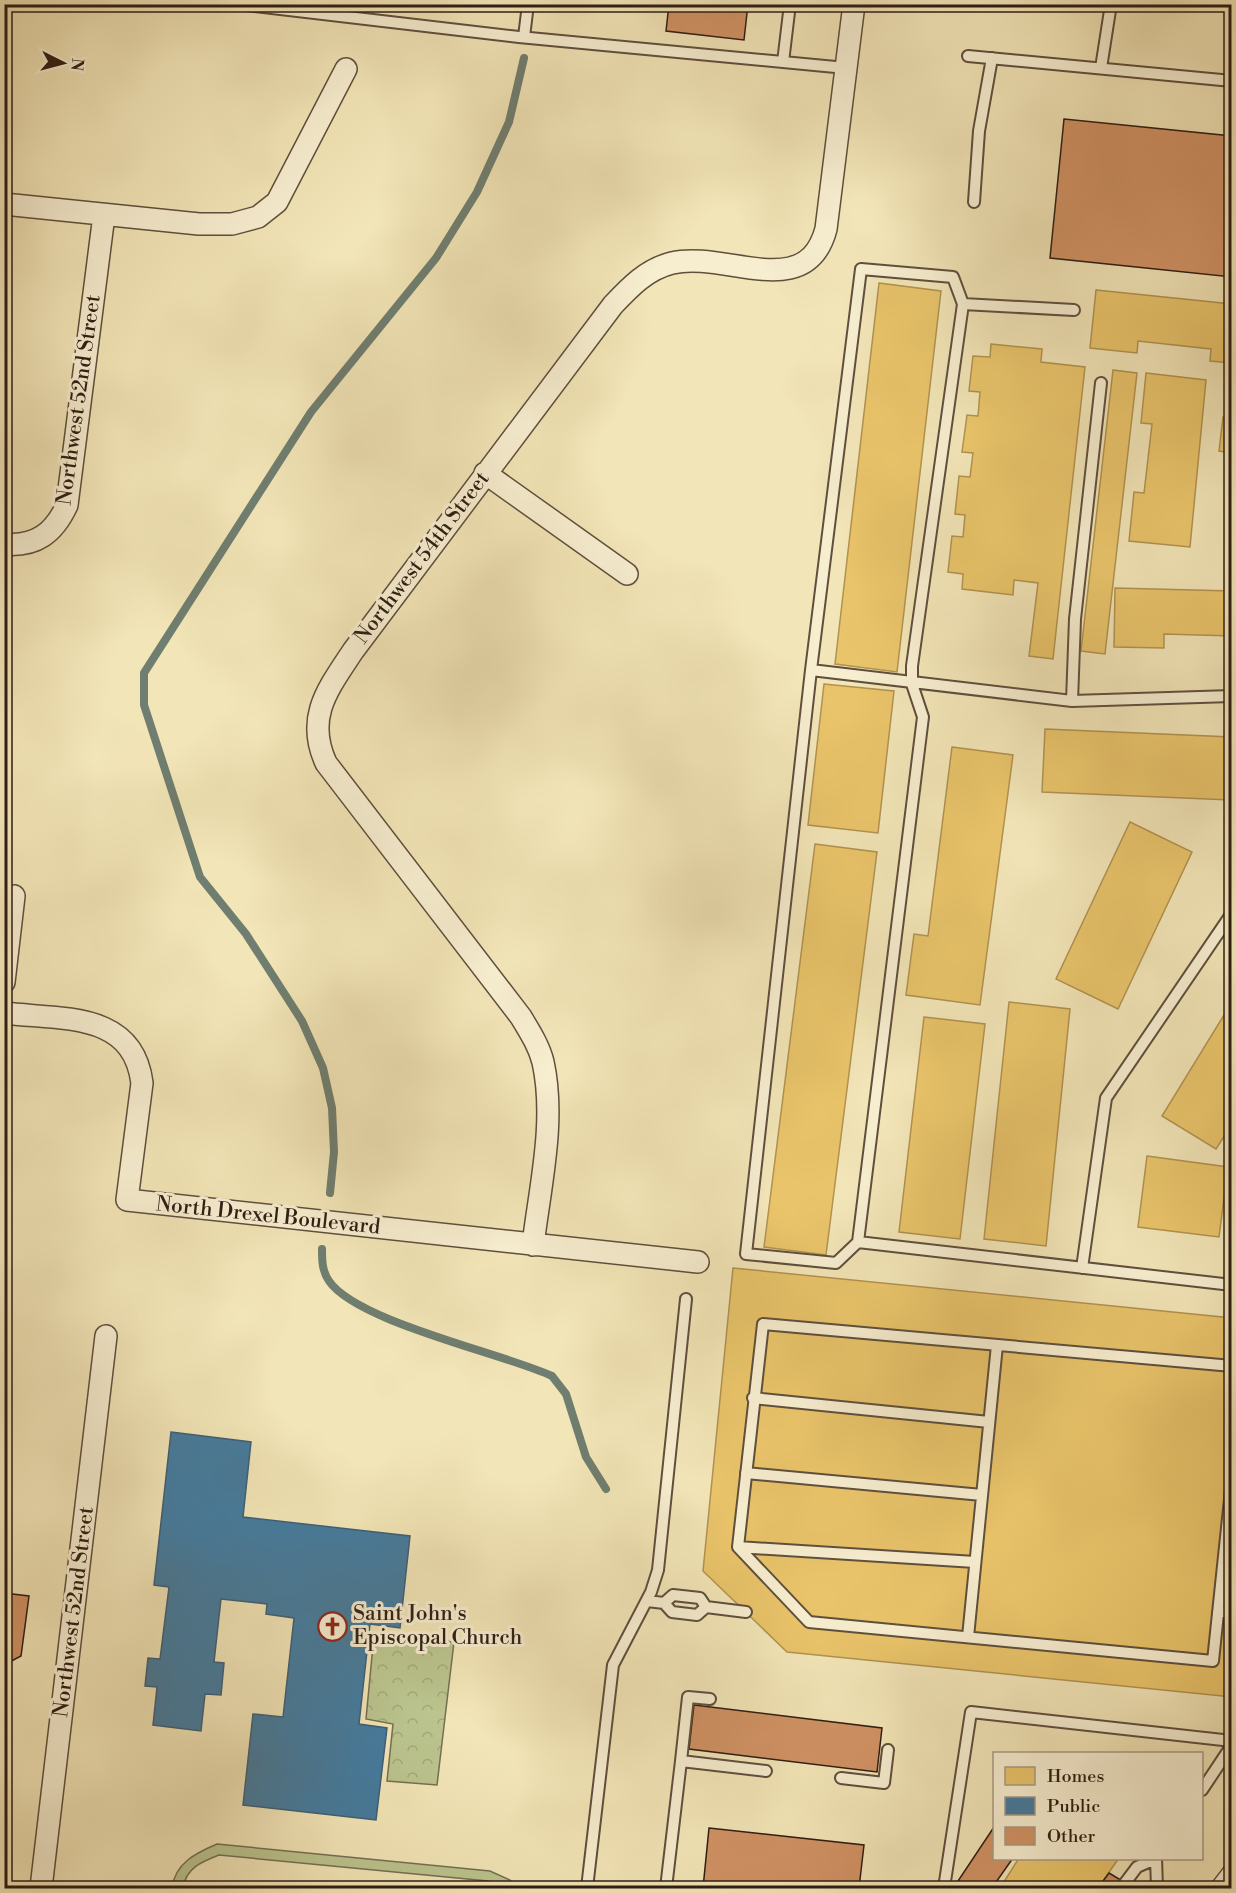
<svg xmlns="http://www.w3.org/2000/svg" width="1236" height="1893" viewBox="0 0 1236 1893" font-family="'Libre Bodoni',serif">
  <defs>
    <pattern id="forest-crowns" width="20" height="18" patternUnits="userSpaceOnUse" patternTransform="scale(1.5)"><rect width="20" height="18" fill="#bbc48e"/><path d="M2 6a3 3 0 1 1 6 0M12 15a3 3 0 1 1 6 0" fill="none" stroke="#a1a87a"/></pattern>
  </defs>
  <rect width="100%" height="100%" fill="#f2e5b7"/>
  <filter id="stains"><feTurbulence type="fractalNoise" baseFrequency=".00333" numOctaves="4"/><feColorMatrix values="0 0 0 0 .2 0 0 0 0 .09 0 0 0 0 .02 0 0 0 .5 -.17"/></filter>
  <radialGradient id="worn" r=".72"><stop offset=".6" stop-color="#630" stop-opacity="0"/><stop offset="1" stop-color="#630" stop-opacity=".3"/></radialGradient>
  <path fill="url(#forest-crowns)" stroke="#747051" stroke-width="1.5" d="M374,1635l80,7 -17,143 -50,-4 6,-57 -27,-5z"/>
  <path fill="#bbc48e" stroke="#747051" stroke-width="1.5" d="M217,1844l273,27 20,9 7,8h-14l-15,-7 -269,-26c-18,7 -33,13 -36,33h-11c3,-25 24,-35 45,-44z"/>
  <path fill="#e9c46a" stroke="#b19250" stroke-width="1.5" d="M879,283l62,8 -44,381 -62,-8z
    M1096,290l136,14v59l-22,-2 1,-12 -73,-8 -1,12 -47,-5z
    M991,344l51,5 -1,13 44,5 -32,292 -24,-3 9,-73 -24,-3 -1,15 -51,-6 1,-15 -15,-2 4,-36 11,1 2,-22 -10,-1 4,-38 11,1 3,-24 -11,-1 5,-37 11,1 2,-24 -11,-1 4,-35 17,1z
    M1113,370l24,3 -32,281 -24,-3z
    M1146,373l60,7 -16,167 -61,-6 5,-49 10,1 8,-69 -11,-1z
    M1223,417l9,1v35l-13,-2z
    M1115,588l117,3v45l-68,-2v14l-50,-1z
    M824,684l70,7 -16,142 -70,-8z
    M1045,729l187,8 -2,63 -188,-8z
    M952,747l61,8 -33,250 -74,-10 8,-61 14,2z
    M1130,822l62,30 -74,157 -62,-30z
    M815,844l62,8 -51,403 -62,-8z
    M1009,1002l61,7 -24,237 -62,-7z
    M1232,1002v122l-16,25 -54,-33z
    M924,1017l61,7 -25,215 -61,-7z
    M1147,1156l81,11 -9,70 -81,-10z
    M733,1268l499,50v379l-445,-45 -84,-81z
    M1019,1858h100l-21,30h-98z"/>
  <path fill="#457b9d" stroke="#3e5f74" stroke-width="1.5" d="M171,1432l80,10 -8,75 167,19 -10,92 -30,-4 -11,100 28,4 -11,92 -133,-15 10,-91 30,3 11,-99 -28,-4 1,-10 -46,-5 -7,63 10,1 -3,32 -16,-1 -4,37 -48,-6 4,-38 -12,-1 3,-28 12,1 9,-72 -15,-2z"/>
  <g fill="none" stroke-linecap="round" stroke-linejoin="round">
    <path stroke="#6f7e70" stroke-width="8" d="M330,1193l4,-41 -2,-44 -9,-40 -21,-47 -56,-87 -46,-57 -56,-172v-32l167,-261 125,-154 41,-66 32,-70 15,-64
      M322,1249c0,11 0,22 7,32 28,41 173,72 223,95l14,18 20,63 20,32"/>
  </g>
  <path fill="#d09264" stroke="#2e1d14" stroke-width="1.5" d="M669,4h79l-4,36 -78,-9z
    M1064,119l168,17v141l-182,-19z
    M4,1593l25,3 -8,60 -17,9z
    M694,1705l188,23 -5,44 -188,-23z
    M994,1827v31h19l-21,30h-23l-11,-7z
    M709,1828l155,17 -5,43h-156z
    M1109,1873l25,15h-36z"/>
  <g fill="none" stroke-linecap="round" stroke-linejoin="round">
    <defs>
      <path id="service" d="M237,4l282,33 264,25
        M790,4l-7,58 63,6
        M524,37l4,-33
        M968,56l264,25
        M1101,68l10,-64
        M974,202l5,-71 13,-73
        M963,304l111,6
        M811,670l50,-401 92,8 10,27 -51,362v18l11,33 -65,525 374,43
        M1072,701l3,-82 26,-236
        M858,1242l-22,21 -90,-9 65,-584 261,31 160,-5
        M1082,1268l24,-170 126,-185
        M1232,1366l-469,-42 -25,223 71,75 404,39 19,-181
        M753,1398l236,24
        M746,1473l236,22
        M738,1547l237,15
        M647,1601l17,2 8,9 25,3 9,-8 -6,-9 -27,-3 -9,8
        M706,1607l40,5
        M1218,1612h14
        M968,1637l29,-292
        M681,1761l7,-64 22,2
        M841,1778l43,5 4,-33
        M1202,1790l30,-45
        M1156,1858l1,30
        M1125,1883l12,-16 18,-8
        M587,1888l26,-223 38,-73 7,-22 28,-271
        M666,1888l15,-127 85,10
        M944,1888l27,-176 261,29"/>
      <path id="minor" d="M4,204l195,20h33l26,-7 19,-15 69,-133
        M485,473l142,101
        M4,544c32,3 50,-11 63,-39l37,-290
        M4,982l10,-86
        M4,1013c58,7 129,-2 138,70l-15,117 571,62
        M533,1245c7,-59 23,-124 10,-183 -4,-16 -13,-30 -22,-45l-195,-254c-21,-46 2,-74 27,-112l260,-346c17,-18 34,-36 59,-42 53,-13 134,41 154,-34l28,-225
        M41,1888l65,-552
        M1222,1888l10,-13"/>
    </defs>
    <use href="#service" stroke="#5f4f3d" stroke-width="14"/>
    <use href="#minor" stroke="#5f4f3d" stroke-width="24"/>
    <use href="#service" stroke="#f7eed0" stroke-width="10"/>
    <use href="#minor" stroke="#f7eed0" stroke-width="21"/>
  </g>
  <defs>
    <symbol id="church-ring" viewBox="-11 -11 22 22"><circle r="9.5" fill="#f7eed0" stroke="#8f2418" stroke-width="1.5"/><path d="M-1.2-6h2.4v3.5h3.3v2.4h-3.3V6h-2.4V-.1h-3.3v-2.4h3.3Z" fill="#8f2418"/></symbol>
  </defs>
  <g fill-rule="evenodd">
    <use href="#church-ring" x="316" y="1610" width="33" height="33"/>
  </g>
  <g text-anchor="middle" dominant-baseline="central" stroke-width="6" stroke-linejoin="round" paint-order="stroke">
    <g font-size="21" fill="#2e1d14" stroke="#f7eed0">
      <text transform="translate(79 400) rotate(-82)">Northwest 52nd Street</text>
      <text transform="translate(422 558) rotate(-53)">Northwest 54th Street</text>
      <text transform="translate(268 1216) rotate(6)">North Drexel Boulevard</text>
      <text transform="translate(74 1612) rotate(-83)">Northwest 52nd Street</text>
    </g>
    <g font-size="21" fill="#2e1d14" stroke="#f7eed0" text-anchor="start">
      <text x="353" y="1614">Saint John's<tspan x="353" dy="24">Episcopal Church</tspan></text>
    </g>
  </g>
  <rect width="1236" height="1893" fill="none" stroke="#f2e5b7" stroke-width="24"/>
  <rect x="6" y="6" width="1224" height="1881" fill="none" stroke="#2e1d14" stroke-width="3"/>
  <rect x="12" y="12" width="1212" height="1869" fill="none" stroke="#2e1d14" stroke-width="1.5"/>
  <rect x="993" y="1752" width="210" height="108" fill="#f7eed0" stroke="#a79a85" stroke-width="1.5"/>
  <rect x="1005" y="1767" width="30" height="18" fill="#e9c46a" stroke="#a79a85" stroke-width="1.5"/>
  <text x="1047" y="1782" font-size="18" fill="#2e1d14">Homes</text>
  <rect x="1005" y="1797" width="30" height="18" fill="#457b9d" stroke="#a79a85" stroke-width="1.5"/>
  <text x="1047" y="1812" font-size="18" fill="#2e1d14">Public</text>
  <rect x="1005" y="1827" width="30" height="18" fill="#d09264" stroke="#a79a85" stroke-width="1.5"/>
  <text x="1047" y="1842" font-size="18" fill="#2e1d14">Other</text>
  <g transform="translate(63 63) rotate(96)" stroke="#f7eed0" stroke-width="4.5" paint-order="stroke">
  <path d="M0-4.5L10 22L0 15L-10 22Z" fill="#2e1d14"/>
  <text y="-9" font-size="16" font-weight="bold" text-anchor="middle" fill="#2e1d14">N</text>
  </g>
  <rect width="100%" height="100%" filter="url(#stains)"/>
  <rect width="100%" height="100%" fill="url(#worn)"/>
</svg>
